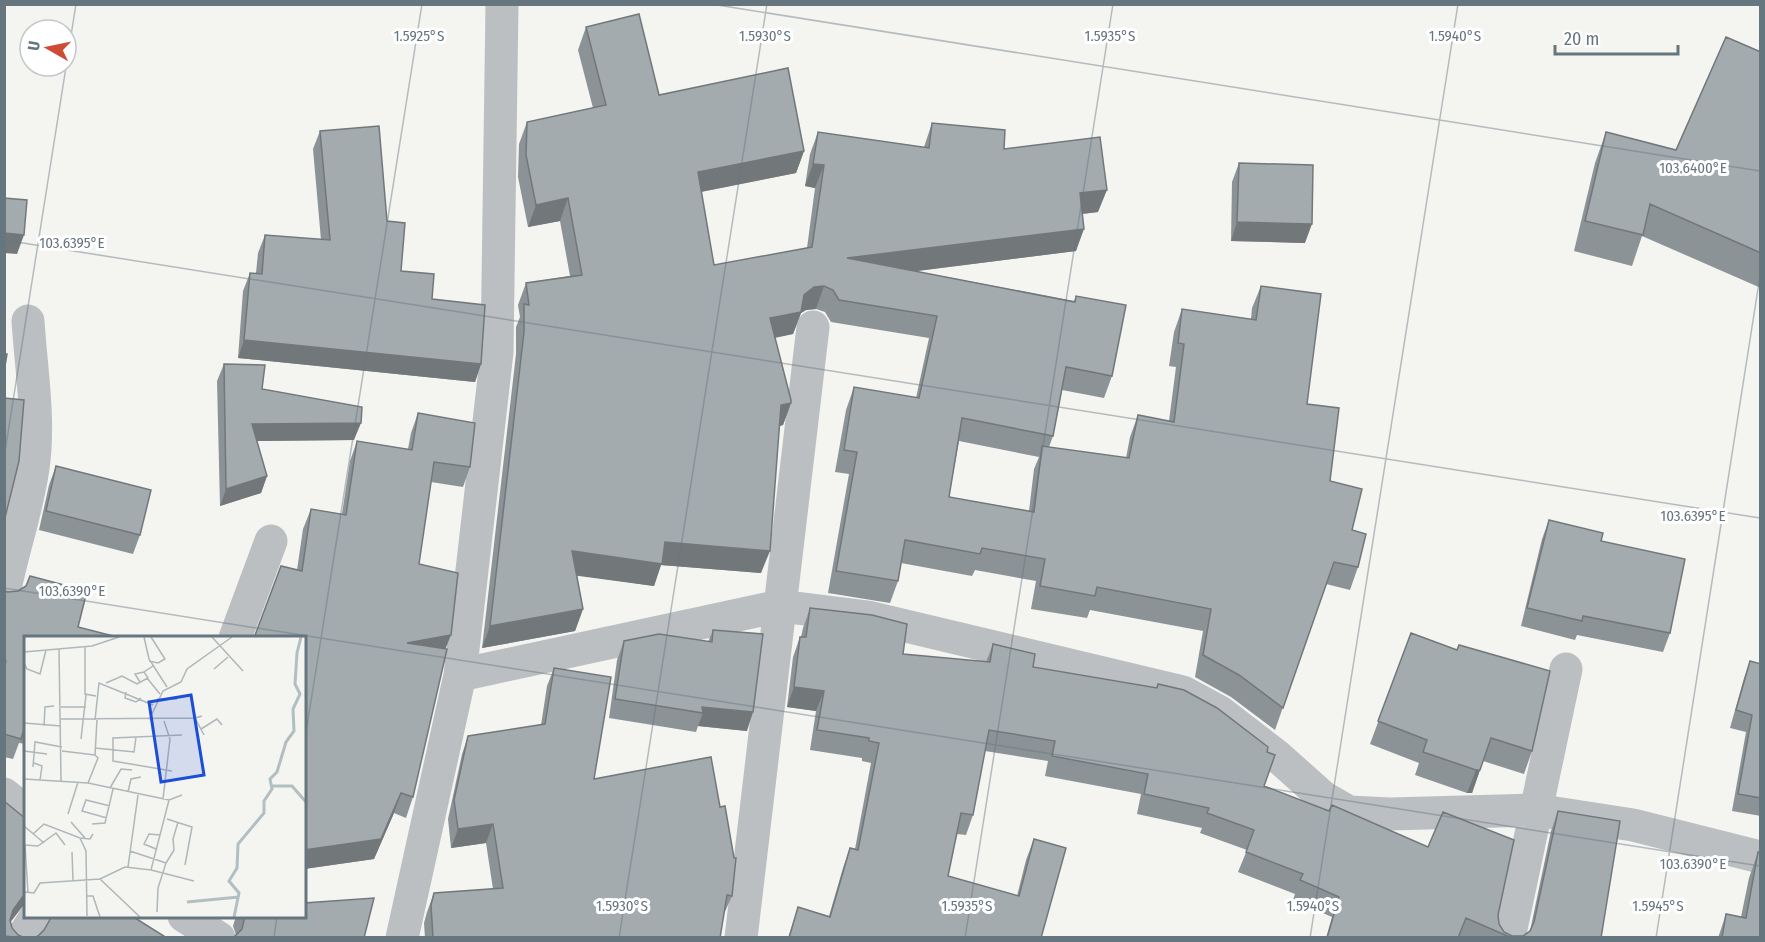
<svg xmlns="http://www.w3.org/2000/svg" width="1765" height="942" viewBox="0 0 1765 942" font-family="'Fira Sans Condensed',sans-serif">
  <rect width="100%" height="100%" fill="#f4f4f1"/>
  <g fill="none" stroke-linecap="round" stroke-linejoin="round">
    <path stroke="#bbbfc2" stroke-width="33" d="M4,594c8,-42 23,-83 29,-126 7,-48 -2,-99 -5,-147
      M235,638l36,-97
      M460,675l320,-69 88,11 315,75 37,20 57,44 46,41 26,15 41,2 146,-4 97,15 127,32
      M4,794l22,17
      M184,916l35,22
      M22,938l14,-22
      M402,938l58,-263 37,-323 5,-348
      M741,938l72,-611
      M1509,938l57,-269"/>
  </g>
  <path fill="#8c9396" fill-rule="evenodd" d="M586,27l73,68 145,56 -8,22 -95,19 13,73 93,-17 8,-60 -10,-2 5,-32 8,-22 106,15 8,-24 72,26 94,63 -16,2 -6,37 -161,20 159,30 2,-5 36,80 -8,22 -42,-8 -9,46 -4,11 77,11 4,-21 8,-22 31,6 7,-54 -7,-1 5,-34 8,-23 69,10 1,-11 9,-22 46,118 23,77 22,49 6,37 -8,23 -24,-6 -51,146 -44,-33 -36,-20 8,-46 -113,-21 -3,8 -56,-9 5,-28 -61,-11 -3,6 -71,-13 -3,18 -8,22 -62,-10 21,-119 -14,-2 11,-62 8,-23 62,11 13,-60 -98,-16 -6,-10 -9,-3 -10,1 -5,3 -8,21 -18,4 16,65 -8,22 -3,1 -19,147 -100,-8 -7,21 -77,-11 6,34 -8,22 -93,17 34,-294v-27l4,-10 -2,-12 8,-22 44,-7 -10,-55 -32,6 -10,-50 1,-33 8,-22 66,-14 -15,-58zM959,441l80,16 -5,12 -5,42 -80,-14z
    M1761,52v236l-119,-52 -10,30 -58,-15 21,-88 11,-31 70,18z
    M320,131l67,90 14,50 80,93 -6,18 -237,-24 5,-67 7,-18h6l2,-20 7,-18 56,5 -8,-91z
    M1239,163l66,80 -74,-2 1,-59z
    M224,364l38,25 92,51 -97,1 10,35 -6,17 -41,13 -3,-125z
    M418,413l52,54 -7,20 -32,-5 -12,82 27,85 -33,148 -7,21 -12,-5 -20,46 -70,10v-231l-7,-68 6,-41 8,-20 31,5 8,-53 7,-20 51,8 3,-16z
    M56,466l84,69 -7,19 -94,-24 10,-45z
    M1549,520l52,21 69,92 -7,19 -86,-17 -2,5 -54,-14 21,-87z
    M4,591l22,47v106l-7,-1 -6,16 -9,-2z
    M810,608l93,46 83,8 7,-18 40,23 123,21 2,-4 109,68 -3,34 234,129 1,9 5,8 8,4h11l7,-5 21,-100 7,-20 43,127h-275l6,-21 -39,-17 2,-6 -57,-22 9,-22 -47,-17 2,-5 -65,-14 4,-20 -96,-18 3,-15 -63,-10 -12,64 -7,20 -9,-1 -9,42 69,20 9,-36 8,-21 7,99h-253l10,-31 31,9 14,-48 7,-20 5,1 16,-86 -9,-2v-3l-52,-8 6,-39 -29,-4 6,-50 7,-20h1l2,-9z
    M713,630l34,101 -49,-5 -2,6 -87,-14 8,-58 7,-19 84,1z
    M1411,633l121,118 -8,23 -41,-13 -11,32h-5l-52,-18 4,-12 -49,-19z
    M1750,661l11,3v152l-29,-5 14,-79 -16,-4 14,-50z
    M554,668l40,111 138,117 -8,18 -4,24h-295l-1,-15 3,-11 7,-19 59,-4 -7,-46 -35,5 -3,-29 14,-65 6,-18 73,-11 6,-39z
    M1758,852l3,86h-43l8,-24 15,3 8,-39z
    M236,916h68l-70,21 2,-2 -3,-9z"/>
  <path fill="#72787a" d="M804,151l-8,22 -106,21 8,-22z
    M813,164l11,1 -9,23 -10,-2z
    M1107,190l-9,22 -26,3 8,-22z
    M568,198l-8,23 -32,6 8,-22z
    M1237,222l75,2 -7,19 -74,-2z
    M1084,229l-8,22 -237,30 8,-23z
    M4,233l20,2 -7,19 -13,-1z
    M824,286l-8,23 -10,1 -5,3 -8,21 -31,6 8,-22 44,-31z
    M244,340l237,24 -6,18 -237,-24z
    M791,403l-8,22 -10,2 8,-22z
    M361,423l-7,17 -108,1 6,-17z
    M267,476l-6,17 -41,13 6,-17z
    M665,542l105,9 -9,22 -100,-8 -7,21 -90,-12 8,-23z
    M583,609l-8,22 -93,17 8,-22z
    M451,635l-8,20 -36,-12z
    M794,687l30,4 -8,20 -29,-4z
    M702,707l51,5 -6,19 -49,-5 5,-13z
    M1476,770h4l-8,23h-5z
    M401,793l-7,20 -20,46 -70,10v-19z
    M493,824l-7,19 -35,5 7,-19z
    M26,892v10l-20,26 7,-18z"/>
  <path fill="#a3abaf" stroke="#72787a" stroke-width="1.5" d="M639,14l20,81 129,-27 16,83 -106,21 16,93 98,-18 12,-82 -11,-1 5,-32 111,16 3,-25 73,7 -1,19 96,-12 7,53 -27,3 4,36 -237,29 228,44 1,-6 50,9 -14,71 -46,-9 -13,69 -91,-18 -13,79 85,15 8,-66 87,12 9,-43 36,7 10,-78 -6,-1 4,-34 74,11 5,-34 60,8 -14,110 32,4 -9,73 32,8 -10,41 14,4 -8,33 -24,-5 -51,146 -44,-33 -36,-20 8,-46 -114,-22 -2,9 -55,-10 5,-27 -63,-11 -2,6 -75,-14 -7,41 -62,-10 21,-119 -13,-2 10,-63 65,11 18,-82 -98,-16 -6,-10 -9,-4 -10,1 -10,8 -3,17 -31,6 21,82v3l-10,2 -11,146 -105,-9 -3,22 -90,-13 11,58 -93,17 34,-294v-28l5,1 -3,-22 56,-8 -14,-77 -32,7 -10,-50 1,-33 79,-17 -20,-78z
    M1726,37l35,15v201l-111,-49 -7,31 -58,-14 21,-89 70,18z
    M379,126l8,95 18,2 -4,48 33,3 -2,25 53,6 -4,59 -237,-24 6,-67 12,1 3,-39 65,5 -10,-109z
    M1239,163l74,2 -1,59 -75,-2z
    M4,198l23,2 -3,35 -20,-2z
    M4,354h3l-3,18z
    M224,364l41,1 -3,24 100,18 -1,16 -109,1 15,52 -41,13z
    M4,398l20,2 -5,61 -15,61z
    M418,413l57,10 -5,44 -36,-5 -15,102 39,9 -7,62 -44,8 40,6 -34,148 -12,-4 -20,46 -77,11v-212h-50l27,-72 21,5 9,-62 35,6 11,-74 55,9z
    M56,466l95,24 -11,45 -94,-24z
    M1549,520l54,13 -2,8 84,18 -15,74 -87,-17 -1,5 -55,-13z
    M30,576l57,15 -9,36 43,11h-95v84l-5,17 -17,-5v-66l2,-7 -2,-1v-69l4,1 10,-1 8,-5z
    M810,608l62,7 35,9 -4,30 87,8 3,-18 42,10 -2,13 124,21 1,-4 26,6 33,18 51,39 -1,5 8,3 -11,31 65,25 3,-6 96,42 15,-35 71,28 -16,75 1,9 5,8 8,4h11l7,-5 4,-9 24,-111 62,10 -19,117h-89l-46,-20 -8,20h-131l12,-41 -39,-17 3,-6 -57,-22 8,-22 -47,-17 2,-5 -65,-14 4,-20 -96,-18 3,-15 -66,-11 -16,85 -12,-2 -13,63 71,20 15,-57 32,9 -25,90h-252l9,-31 32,10 20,-69 8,2 21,-107 -10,-2v-3l-52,-8 7,-39 -30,-4 6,-50h6z
    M713,630l50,4 -10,78 -51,-5 1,6 -88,-14 9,-58 35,-7 53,8z
    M1411,633l46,17 2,-5 91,26 -18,80 -41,-13 -11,32h-4l-53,-18 4,-12 -49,-19z
    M1750,661l11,3v134l-23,-4 14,-79 -16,-5z
    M554,668l57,9 -17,102 117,-22 9,50 5,-1 9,52h2l-4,38 -5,-1 -7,43h-287l-2,-33 3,-12 69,-5 -10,-64 -35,5 -4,-29 14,-64 77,-12z
    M4,801l22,18v73l-13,18 -3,10 2,8 6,7 7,3h-21z
    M1758,852h3v86h-39l4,-24 20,4z
    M374,898l-10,40h-135l5,-1 8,-8 2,-9 -1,-4h61v-13z
    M52,916h80l35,22h-134l5,-2 6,-6z"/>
  <path fill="none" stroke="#66767e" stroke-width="1.5" stroke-opacity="0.45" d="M711,4l1049,167M4,240l1756,278M4,458l72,-454M4,588l1756,278M304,745l118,-741M4,935l13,3M274,938l3,-22M619,938l148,-934M965,938l148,-934M1310,938l148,-934M1656,938l104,-662"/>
  <g transform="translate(24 636)">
    <rect width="282" height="282" fill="#f4f4f1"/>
    <path fill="none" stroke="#b2bfc1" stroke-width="3" d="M248,150h20l14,16M163,266l52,-5M210,281l5,-24 -10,-12 8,-13 1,-24 26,-31v-12l8,-12 -2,-10 7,-7 9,-30 8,-11 -1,-22 7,-15 -5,-10 2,-31 4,-16"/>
    <path fill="none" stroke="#aeb7b9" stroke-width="1.5" d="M120,1l5,22 18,28M188,1l31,34M61,11v47l11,2M35,13l2,132M0,16l68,-6 27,-9M125,25l9,2 7,-4 -14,-22M0,27l3,6 13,5 6,-24M190,33l14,-12M123,42l13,16M116,46l-5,-8 9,-2M82,47l16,-7 15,8 11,-6 -4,-6 9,-6M102,56l-1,6 11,4 5,-4M133,63h20M37,71h25M169,71l2,11 7,-2M37,83l134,-1 9,17M71,84l4,-37 54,22M125,84l14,-29 18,-9 6,-13 45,-32M0,87l37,3M20,90l1,-19 9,-1M177,93l16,-10 5,6M57,103l5,-44M71,112l39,4 2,-15M0,115l23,3M38,115l33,4M10,127l8,3 -2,14M9,131l2,-25 27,5M148,135l-59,-10v-23l69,-3M0,143l64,4 81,17 13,-5M64,147l10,-25 -3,-3 2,-35M86,152l11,-19 11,1M104,156l3,-13 10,-2M139,163l7,-60 -6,-18M44,178l10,-32M83,182l-25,-7 4,-11 24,6M143,183l25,8 -7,38M47,186l14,16M68,188l13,-1 8,-34M0,190l20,17M9,198l11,-10 36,14 10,1 3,-5M56,202l6,13 1,65M0,209l14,1 18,-13 9,12M1,209l3,48M132,213l-12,-5 5,-10 11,1M106,215l36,12 -8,25 -1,24M48,216l1,29M142,227l8,-13 -1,-11 5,-17M104,231l10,-72M127,234l43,11M76,243l40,38M0,256l10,1 6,-10 60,-4 25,-12 26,3 18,-70M63,260h6l7,21"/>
    <path fill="#1d4ed8" fill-opacity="0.15" stroke="#1d4ed8" stroke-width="3" d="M167,59l13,80 -43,7 -12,-80z"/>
    <rect width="282" height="282" fill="none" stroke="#66767e" stroke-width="3"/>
  </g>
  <g font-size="15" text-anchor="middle" fill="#66767e" stroke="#fff" stroke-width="6" stroke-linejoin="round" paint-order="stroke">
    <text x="419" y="41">1.5925°S</text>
    <text x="765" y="41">1.5930°S</text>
    <text x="1110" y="41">1.5935°S</text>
    <text x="1455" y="41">1.5940°S</text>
    <text x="1693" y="173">103.6400°E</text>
    <text x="72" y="248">103.6395°E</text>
    <text x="1693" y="521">103.6395°E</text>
    <text x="72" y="596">103.6390°E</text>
    <text x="1693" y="869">103.6390°E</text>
    <text x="622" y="911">1.5930°S</text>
    <text x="967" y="911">1.5935°S</text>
    <text x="1313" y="911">1.5940°S</text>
    <text x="1658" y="911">1.5945°S</text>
  </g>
  <rect width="1765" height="942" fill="none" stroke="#66767e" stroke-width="12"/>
  <g transform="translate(48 48) rotate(279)"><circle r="28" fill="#ffffff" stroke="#c2c8cb" stroke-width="1.5"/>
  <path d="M0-4.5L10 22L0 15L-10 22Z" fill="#ce4b36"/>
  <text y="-9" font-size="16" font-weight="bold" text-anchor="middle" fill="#66767e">U</text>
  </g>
  <path d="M1555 45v9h123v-9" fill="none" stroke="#66767e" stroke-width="3"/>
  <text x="1564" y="45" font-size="18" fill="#66767e" stroke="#ffffff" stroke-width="4.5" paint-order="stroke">20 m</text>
</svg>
